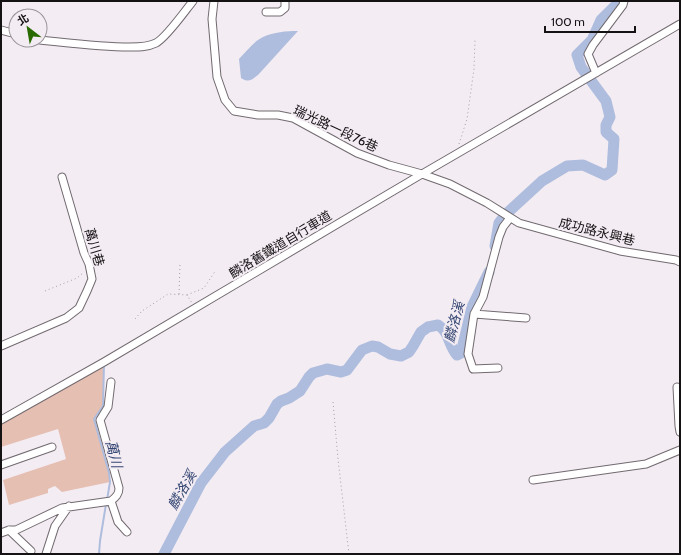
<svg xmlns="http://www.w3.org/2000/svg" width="681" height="555" viewBox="0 0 681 555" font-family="Cabin,'Noto Sans TC',sans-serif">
  <rect width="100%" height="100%" fill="#f4ecf3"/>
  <path fill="#e6bfb3" d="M104,362l-1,44 -9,13 15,54 1,9 -48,10 -7,-6 -7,3v4l-39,12 -6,-25 63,-21 -8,-30 -57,18v-24z"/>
  <path fill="#aebddd" d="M298,31l-40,44c-7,5 -9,8 -17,3l-2,-19c7,-7 15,-18 24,-22 11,-5 23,-6 35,-6z"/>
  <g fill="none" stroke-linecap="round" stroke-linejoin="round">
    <path stroke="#aebddd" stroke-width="2" d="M104,363l-1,43 -9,13 15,54 1,9 -3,18
      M99,554l1,-13 6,-37"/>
    <path stroke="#aebddd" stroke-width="11" d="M495,246l4,-23 6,-8 37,-34 25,-15 16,-1 22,10 7,-5 2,-31 -8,-7v-7l4,-8 -4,-16 -25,-34 -4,-12 15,-15 9,-20 19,-19
      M164,554l37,-71 24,-31 29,-26 10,-3 5,-5 8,-14 4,-3 8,-3 11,-7 9,-14 4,-4 14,-4 14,3 6,-2 15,-20 10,-4 6,1 12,7 11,2 8,-4 4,-6 8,-14 7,-5 10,-2c12,7 10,20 19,30l4,-2 11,-46 17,-35"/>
    <defs>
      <path id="minor" d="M214,1l-2,18 5,58 8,23 9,11 24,4h20l15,3 64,35 32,12 33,9 28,10 37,19 32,20 101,28 56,9 4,2
        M266,12h14l5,-4v-7
        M1,30l15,4
        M40,40c28,3 55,6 83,7 11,0 23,1 33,-4 10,-5 29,-32 37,-42
        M596,73l-8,-19 5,-9 30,-40 1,-4
        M474,314l52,4
        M1,346l65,-28 13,-10 8,-17 5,-12 -3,-15 -5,-11 -22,-76
        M498,368l-25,1 -5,-15 6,-40 9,-17 16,-60 4,-10 7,-9
        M677,387l2,39 1,6
        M1,420l103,-58 318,-188 258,-150
        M1,465l51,-18
        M533,480l113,-16 34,-14
        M111,501l7,21 9,10
        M9,530l22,21
        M1,533l8,-3h7l46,-22 49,-7c5,-4 8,-7 8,-13l-19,-68 8,-13 3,-25
        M46,554l9,-28 14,-20"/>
    </defs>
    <use href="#minor" stroke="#716a6f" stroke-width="9"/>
    <path stroke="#a59ea4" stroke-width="1" stroke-dasharray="1 3" stroke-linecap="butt" d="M459,144l8,-25 7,-50 1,-30
      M45,291l32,-13 6,-5
      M179,294l1,-30
      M187,295l17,-7 12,-18
      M135,319l7,-8 26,-17 19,1 5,8
      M333,402l5,57 11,95"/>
    <use href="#minor" stroke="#fff" stroke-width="7"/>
  </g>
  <g text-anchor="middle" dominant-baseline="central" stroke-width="4" stroke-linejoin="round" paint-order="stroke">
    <g font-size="13" fill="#151214" stroke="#f4ecf3">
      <text transform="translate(336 128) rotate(25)">瑞光路一段76巷</text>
      <text transform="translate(597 231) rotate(14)">成功路永興巷</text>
      <text transform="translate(280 244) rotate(-31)">麟洛舊鐵道自行車道</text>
      <text transform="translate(95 247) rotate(74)">萬川巷</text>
    </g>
    <g font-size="14" font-style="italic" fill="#364874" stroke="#f4ecf3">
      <text transform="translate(454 322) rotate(-75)">麟洛溪</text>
      <text transform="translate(114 454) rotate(76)">萬川</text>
      <text transform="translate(182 490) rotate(-60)">麟洛溪</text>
    </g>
  </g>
  <rect width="681" height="555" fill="none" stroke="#151214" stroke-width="4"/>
  <g transform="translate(28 28) rotate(329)"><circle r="19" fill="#f4ecf3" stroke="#9b959a"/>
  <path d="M0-3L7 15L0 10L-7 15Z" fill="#2a6b00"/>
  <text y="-6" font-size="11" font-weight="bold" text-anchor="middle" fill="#151214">北</text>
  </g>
  <path d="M545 26v6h90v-6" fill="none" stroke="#151214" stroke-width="2"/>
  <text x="551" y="26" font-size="12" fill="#151214" stroke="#f4ecf3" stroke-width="3" paint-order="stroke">100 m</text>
</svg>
